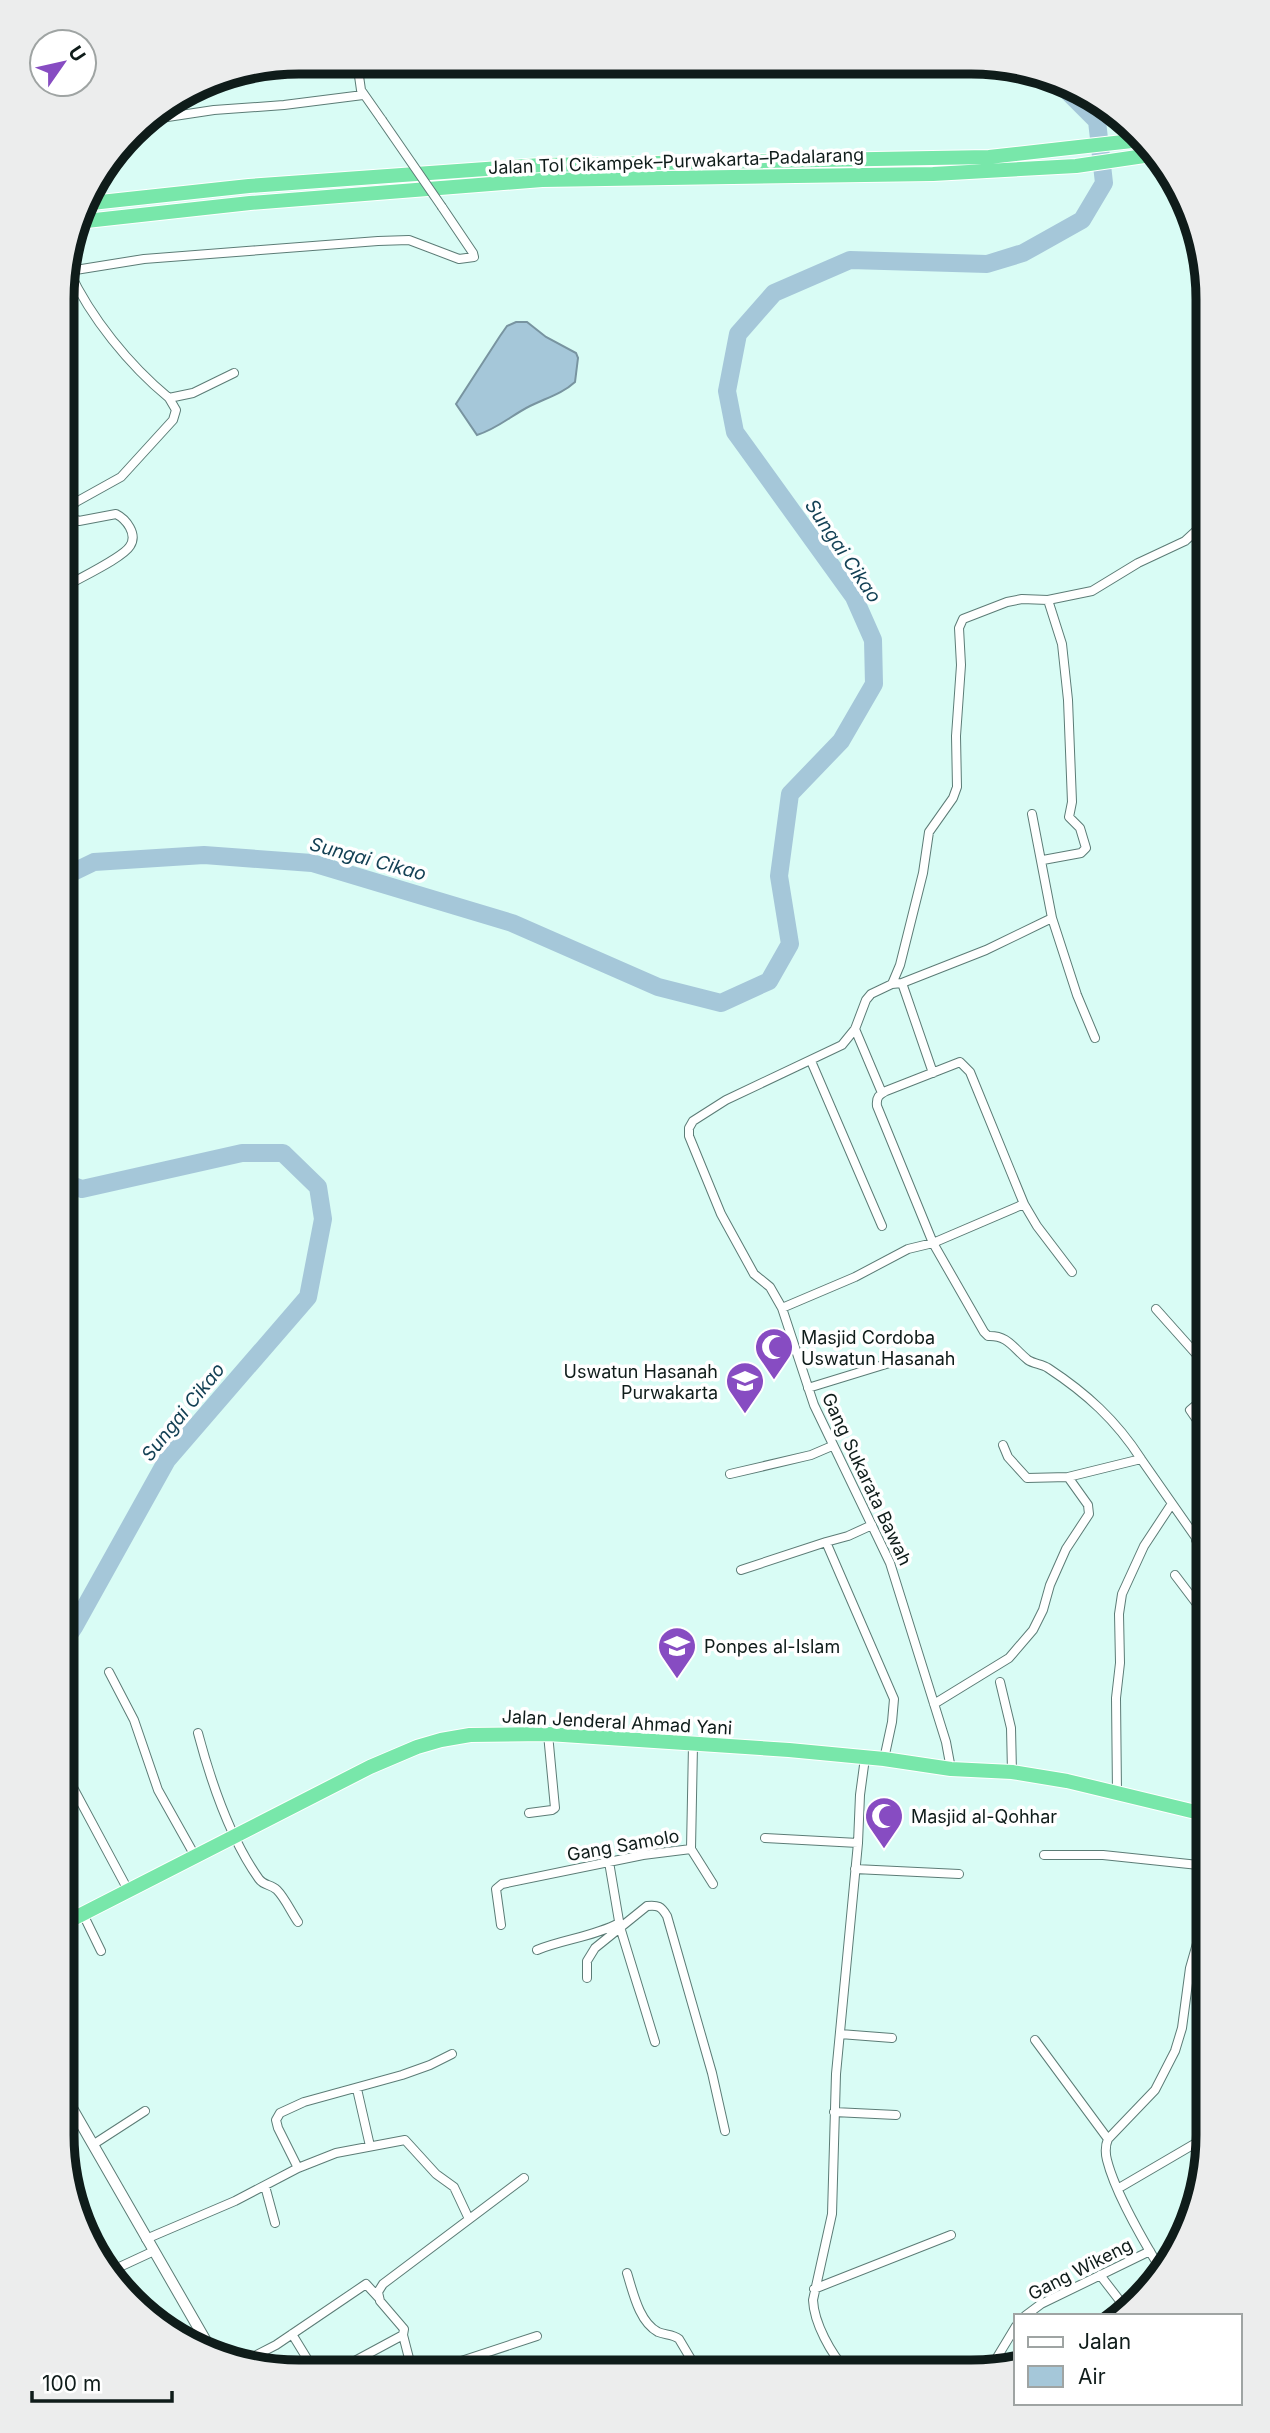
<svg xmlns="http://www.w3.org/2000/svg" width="1270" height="2433" viewBox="0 0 1270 2433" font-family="Inter,sans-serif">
  <rect width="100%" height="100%" fill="#d9fcf5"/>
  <path fill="#a5c7d9" stroke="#7894a0" stroke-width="2" d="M516,322h11l19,15 30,16 2,5 -3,24c-13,12 -29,16 -45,24 -18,9 -33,23 -53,29l-21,-31 44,-68 7,-10z"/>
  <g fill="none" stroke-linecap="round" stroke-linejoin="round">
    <path stroke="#a5c7d9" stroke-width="18" d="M63,877l31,-15 110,-7 108,8 200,60 146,64 63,16 48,-22 21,-37 -11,-68 11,-82 51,-53 33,-57 -1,-44 -19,-43 -119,-165 -8,-41 11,-57 36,-41 76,-33 137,4 36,-11 59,-33 22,-37 -7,-62 -32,-32
      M62,1645l12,-18 93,-167 141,-163 15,-78 -5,-32 -35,-34h-41l-160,36 -20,-7"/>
    <defs>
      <path id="street" d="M357,62l4,28 21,30
        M359,73l27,-11
        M141,121l73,-11 70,-5 79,-10
        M63,272l81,-13 234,-18 31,-1 50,19 15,-2 -1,-4 -31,-46
        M169,398l24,-5 41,-20
        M63,588c14,-9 60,-30 67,-42 8,-12 -4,-27 -14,-32l-37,7 -8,-3 -1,-10 6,-6 45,-25 52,-57 3,-10 -7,-12c-40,-33 -78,-80 -100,-127
        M1032,814l20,104 25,77 18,43
        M1043,860l38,-7 5,-5 -6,-20 -11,-11 3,-15 -4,-102 -6,-56 -14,-44
        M902,983l31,90
        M892,984l10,-1 84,-33 66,-32
        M855,1029l27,64
        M811,1061l71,165
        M1024,1204l13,22 35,46
        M782,1308l73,-31 53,-28 25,-6 91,-39 -54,-132 -10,-10 -74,29c-7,4 -10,6 -9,15l56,137 51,89 4,4c20,-1 25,12 40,24 6,4 14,4 20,8 38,25 68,52 93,91
        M1156,1309l41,46
        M1208,1370l-11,-15 11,-10
        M808,1388l88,-27
        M1208,1436l-18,-26 18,-15
        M1003,1445l5,12 19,21 41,-1 73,-18 67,96
        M730,1474l81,-19 21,-9
        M872,1525l-24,11 -22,6 68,157 -2,23 -8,37
        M1196,1540l12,-10
        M741,1570l85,-28
        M1175,1575l22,29
        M1208,1630l-11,-26 11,-10
        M109,1672l25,48 24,70 37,66
        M1000,1682l11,46 1,44
        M934,1704l75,-46 24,-28 10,-20 7,-25 16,-36 23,-35 -1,-9 -20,-28
        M198,1733c13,49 31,104 61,146 5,7 12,5 18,11 8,8 14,22 21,32
        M62,1767l66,123
        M951,1769l-5,-27 -56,-179 -76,-158 -32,-97 -12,-21 -16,-13 -33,-60 -32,-78v-8l4,-7 33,-21 116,-55 13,-16 11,-29 5,-6 21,-10 8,-19 23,-92 6,-41 24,-34 4,-11 -1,-51 5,-71 -2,-37 4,-9 44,-17 15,-3 26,1 44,-9 46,-28 47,-22 24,-22
        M1117,1792l-1,-94 4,-35 -1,-49 3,-20 22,-48 27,-41
        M529,1813l23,-3 3,-2 -7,-74
        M765,1838l93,5
        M691,1849l22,35
        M1044,1855h59l105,11
        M609,1862l11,65 35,115
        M855,1869l104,5
        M83,1914l18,37
        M501,1925l-5,-36 6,-5 141,-29 48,-6 2,-104
        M537,1950c27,-11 56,-13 82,-27
        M1190,1968l18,6
        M587,1978v-17l8,-13 52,-42c11,-1 14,0 20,10l45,157 13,58
        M840,2034l52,4
        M1035,2040l73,99
        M357,2089l13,57
        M834,2112l62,3
        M1208,2133l-7,-17 7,-4
        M94,2144l51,-33
        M298,2168l38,-15 69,-13 31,34 18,13 15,32
        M265,2186l10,37
        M1119,2188l89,-52
        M146,2239l89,-38 63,-33 -20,-40 -2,-8 4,-7 24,-11 98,-27 28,-10 22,-11
        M113,2270l41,-19
        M627,2273c6,19 12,49 31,59 7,3 15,2 21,7l19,32
        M1163,2273c-18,-29 -48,-81 -56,-113 -2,-8 -2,-14 1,-21l47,-49 20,-39 7,-23 8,-60 18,-63
        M1100,2275l27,35
        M814,2289l137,-54
        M1025,2316l16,-12 109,-53
        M292,2334l22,36
        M241,2363l35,-18 90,-61 12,13
        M990,2369l26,-43
        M338,2370l65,-35
        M412,2370l-9,-35 1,-6 -24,-28 -2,-9 5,-8 141,-106
        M434,2370l103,-34
        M847,2371c-16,-17 -33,-48 -34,-71l19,-86 4,-140 22,-231 2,-48 5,-37"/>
      <path id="secondary" d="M61,2089l153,266"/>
      <path id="highway" d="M82,204l167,-18 292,-21 448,-8 152,-17
        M77,222l173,-19 292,-23 391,-6 143,-8 75,-11
        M61,1925l309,-158 47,-20 24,-7 29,-5 78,-1 241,16 95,9 67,10 61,3 55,9 141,34"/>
    </defs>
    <use href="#street" stroke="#5c7c76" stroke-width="10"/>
    <use href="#secondary" stroke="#5c7c76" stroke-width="12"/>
    <use href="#highway" stroke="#fff" stroke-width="16"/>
    <use href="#street" stroke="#fff" stroke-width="8"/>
    <use href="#secondary" stroke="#fff" stroke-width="10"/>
    <use href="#highway" stroke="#78e7aa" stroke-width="14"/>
    <defs>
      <path id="street-bridge" d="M382,120l60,87"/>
    </defs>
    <use href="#street-bridge" stroke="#5c7c76" stroke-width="10" stroke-linecap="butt"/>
    <use href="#street-bridge" stroke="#fff" stroke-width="8"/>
  </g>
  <defs>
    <symbol id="mosque-pin" viewBox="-11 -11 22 30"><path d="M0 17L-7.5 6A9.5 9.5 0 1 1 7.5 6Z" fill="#874cc2" stroke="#fff"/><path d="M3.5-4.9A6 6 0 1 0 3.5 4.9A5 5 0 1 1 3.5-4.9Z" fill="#fff"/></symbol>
    <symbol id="school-pin" viewBox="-11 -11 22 30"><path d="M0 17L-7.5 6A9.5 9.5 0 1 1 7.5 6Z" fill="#874cc2" stroke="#fff"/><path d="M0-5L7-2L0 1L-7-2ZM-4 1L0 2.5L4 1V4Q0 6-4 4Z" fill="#fff"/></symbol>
  </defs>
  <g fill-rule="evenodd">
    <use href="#mosque-pin" x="752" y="1325" width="44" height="60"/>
    <use href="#school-pin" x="723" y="1359" width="44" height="60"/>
    <use href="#school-pin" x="655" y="1624" width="44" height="60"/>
    <use href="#mosque-pin" x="862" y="1794" width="44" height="60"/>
  </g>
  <g text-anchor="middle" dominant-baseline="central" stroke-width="7" stroke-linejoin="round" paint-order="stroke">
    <g font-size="18" fill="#0f1c1a" stroke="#fff">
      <text transform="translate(676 161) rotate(-2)">Jalan Tol Cikampek–Purwakarta–Padalarang</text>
      <text transform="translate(867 1479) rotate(65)">Gang Sukarata Bawah</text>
      <text transform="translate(617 1722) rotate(3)">Jalan Jenderal Ahmad Yani</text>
      <text transform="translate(623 1845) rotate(-10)">Gang Samolo</text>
      <text transform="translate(1080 2269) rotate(-27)">Gang Wikeng</text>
    </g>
    <g font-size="18" fill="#0f1c1a" stroke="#fff" text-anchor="start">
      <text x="801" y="1337">Masjid Cordoba<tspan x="801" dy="21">Uswatun Hasanah</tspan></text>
      <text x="718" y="1371" text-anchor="end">Uswatun Hasanah<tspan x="718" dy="21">Purwakarta</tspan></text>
      <text x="704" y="1646">Ponpes al-Islam</text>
      <text x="911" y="1816">Masjid al-Qohhar</text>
    </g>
    <g font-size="19" font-style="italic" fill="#144155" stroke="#fff">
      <text transform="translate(843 551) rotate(56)">Sungai Cikao</text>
      <text transform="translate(368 859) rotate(15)">Sungai Cikao</text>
      <text transform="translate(183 1412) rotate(-51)">Sungai Cikao</text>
    </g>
  </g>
  <path d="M0 0H1270V2433H0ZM299 74H971A225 225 0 0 1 1196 299V2135A225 225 0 0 1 971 2360H299A225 225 0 0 1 74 2135V299A225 225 0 0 1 299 74Z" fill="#eceded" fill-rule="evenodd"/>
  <path fill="none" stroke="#0f1c1a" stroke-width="9" d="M299 74H971A225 225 0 0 1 1196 299V2135A225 225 0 0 1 971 2360H299A225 225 0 0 1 74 2135V299A225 225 0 0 1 299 74Z"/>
  <rect x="1014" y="2314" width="228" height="91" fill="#ffffff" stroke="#9fa4a3" stroke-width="2"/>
  <rect x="1028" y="2337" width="35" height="10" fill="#ffffff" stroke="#9fa4a3" stroke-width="2"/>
  <text x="1078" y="2349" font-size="21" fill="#0f1c1a">Jalan</text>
  <rect x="1028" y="2366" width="35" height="21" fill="#a5c7d9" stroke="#9fa4a3" stroke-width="2"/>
  <text x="1078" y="2384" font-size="21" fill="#0f1c1a">Air</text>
  <g transform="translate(63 63) rotate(56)"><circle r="33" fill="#ffffff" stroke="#9fa4a3" stroke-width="2"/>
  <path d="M0-5L12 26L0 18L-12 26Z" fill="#874cc2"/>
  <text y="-10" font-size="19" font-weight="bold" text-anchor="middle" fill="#0f1c1a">U</text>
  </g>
  <path d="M32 2391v10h140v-10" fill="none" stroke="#0f1c1a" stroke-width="3.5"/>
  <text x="42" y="2391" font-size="21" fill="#0f1c1a" stroke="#ffffff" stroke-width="5" paint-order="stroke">100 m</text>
</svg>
